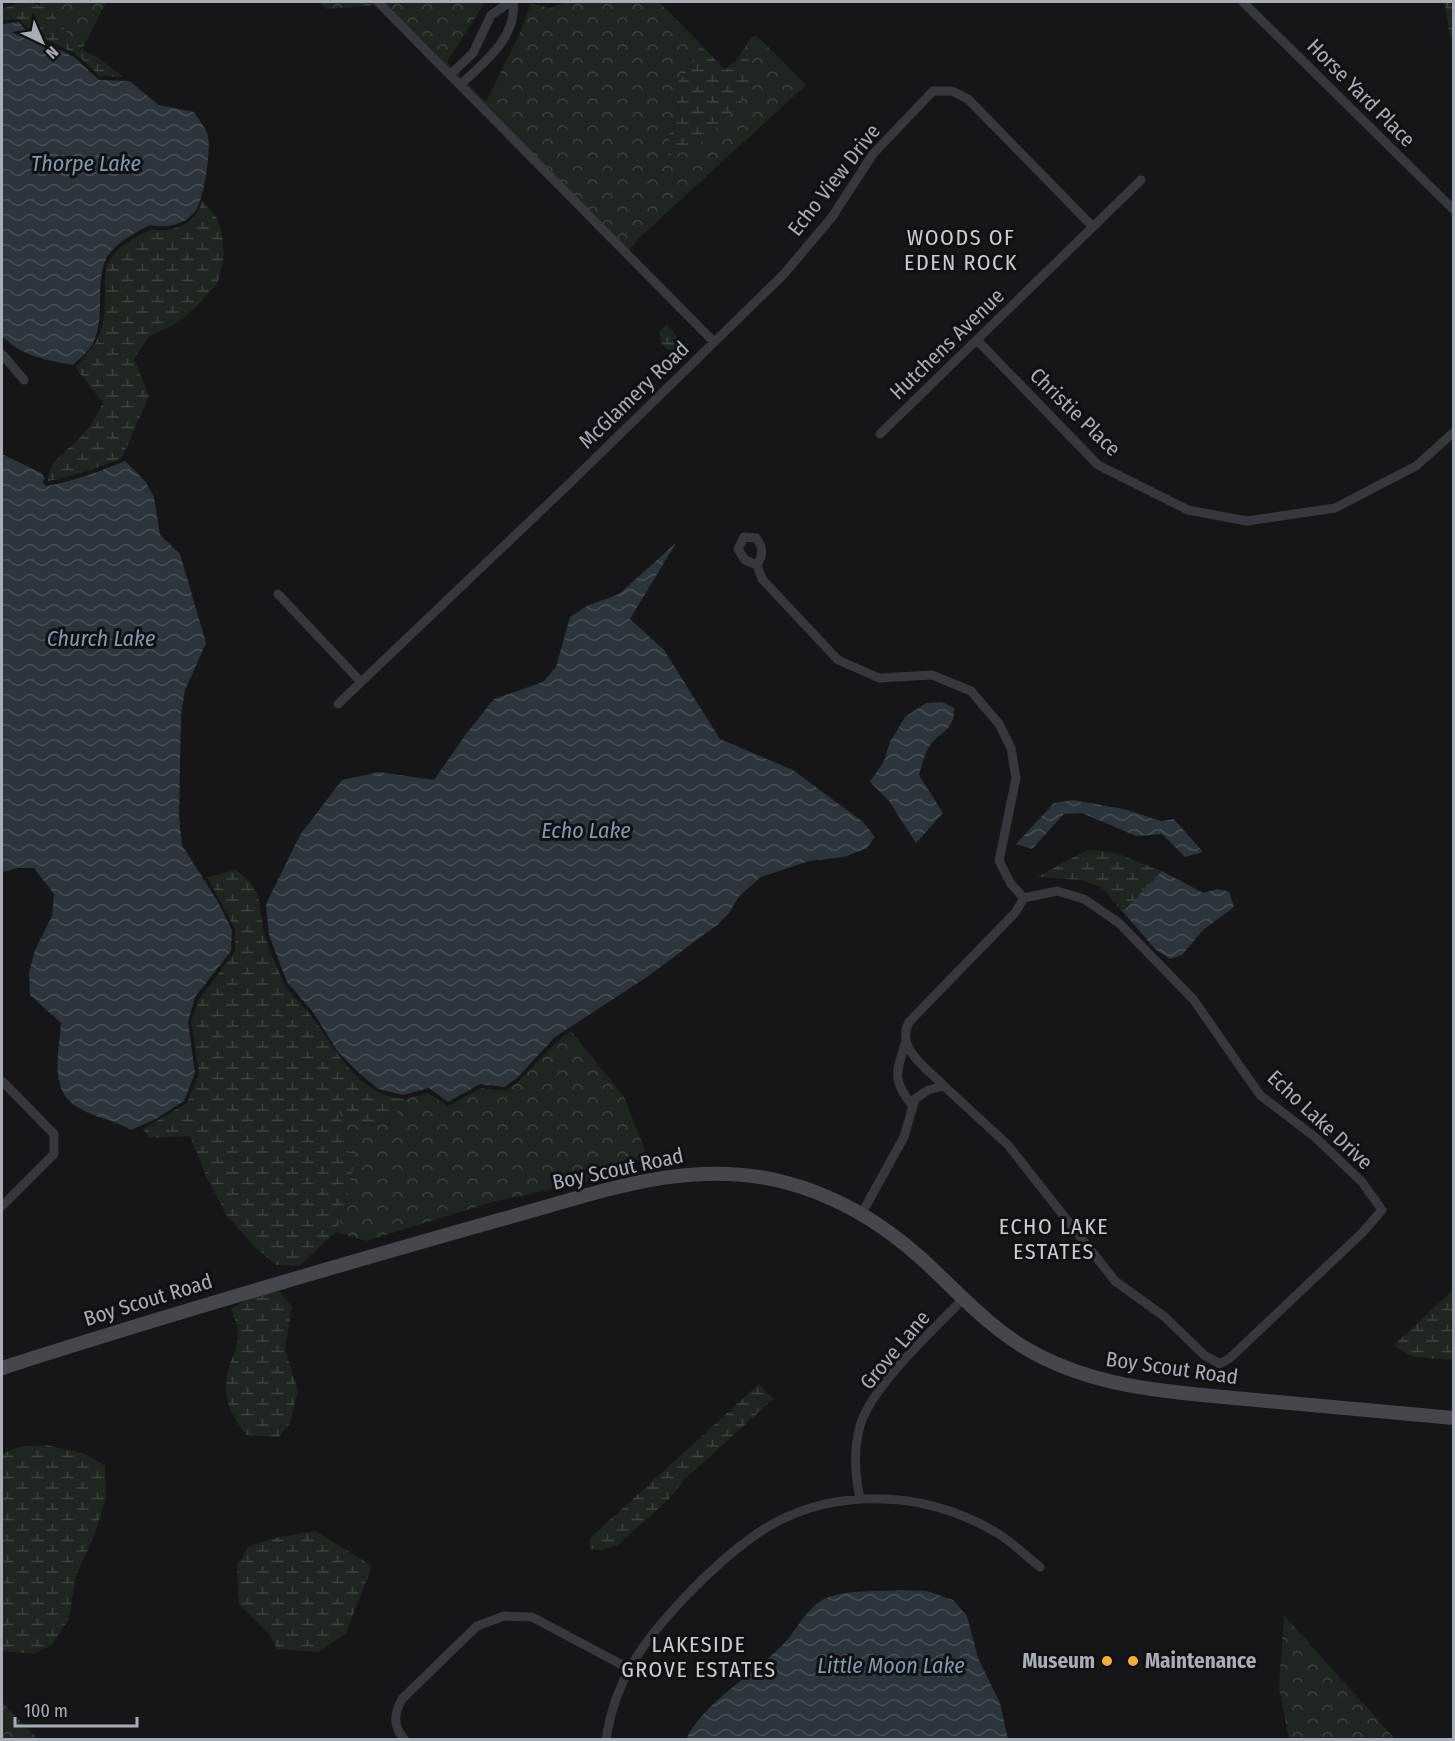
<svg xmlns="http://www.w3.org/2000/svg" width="1455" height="1741" viewBox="0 0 1455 1741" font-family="'Fira Sans Condensed',sans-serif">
  <defs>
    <pattern id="forest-crowns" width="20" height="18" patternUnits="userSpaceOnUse" patternTransform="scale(1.5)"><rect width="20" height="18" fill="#1e261f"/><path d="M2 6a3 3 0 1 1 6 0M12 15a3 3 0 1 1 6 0" fill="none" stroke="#3c433d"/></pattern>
    <pattern id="wetland-marsh" width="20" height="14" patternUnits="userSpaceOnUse" patternTransform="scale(1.5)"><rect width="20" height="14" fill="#1e261f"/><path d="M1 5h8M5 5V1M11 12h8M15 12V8" fill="none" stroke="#3c433d"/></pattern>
    <pattern id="water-waves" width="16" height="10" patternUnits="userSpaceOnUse" patternTransform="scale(1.5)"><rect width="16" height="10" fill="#2c353c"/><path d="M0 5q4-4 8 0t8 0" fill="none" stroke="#485056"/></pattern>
  </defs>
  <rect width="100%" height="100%" fill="#161618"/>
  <path fill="url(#forest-crowns)" fill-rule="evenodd" d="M41,2h65l-24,48 -42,-45z
    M319,2h53l4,3 -49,4z
    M384,2h101l-38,60 39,40 35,-71 10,-28 19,5 16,-6h93l66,67 12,-9 14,-23 6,-1 49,49 -167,153 -10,12zM700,46l25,24 24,-14 -35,72 -16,16 -29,-9 11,-21 -3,-31 14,-15z
    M571,1031l53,66 24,61 -60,24 -92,19 -130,40 -30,-9 11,-31 6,-34 -17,-64 32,22 26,-6 11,-20 23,-6 20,13 33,-18 25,3c24,-17 40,-43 65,-60z
    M1284,1615l111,124h-106l-10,-51z
    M2,1702l36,37h-36z"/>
  <path fill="url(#wetland-marsh)" d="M21,2h10l19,8 30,39 17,8 27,20 -24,-1 -24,-22 -43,-21 -14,-14 -17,1v-11z
    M1444,2h9v37l-3,-4z
    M700,45l25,25 24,-15 5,30 -15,21 -41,38 -30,12 1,-21 11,-21 -3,-31 14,-15z
    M202,201l15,17 5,15 2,23 -6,26 -22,25 -19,16 -27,13 -16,23 15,37 -27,62c-24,10 -49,19 -74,23 0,-22 27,-35 40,-52 5,-8 10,-17 15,-26l-28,-36c26,-25 30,-38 30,-75 0,-11 -1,-22 5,-32 8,-15 27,-23 41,-31 22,5 45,-5 51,-28z
    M667,324c7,8 13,15 13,26l-6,5 -12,-11 -3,-12z
    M1087,850l26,2 49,19 -39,41 -22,-25 -20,-7 -44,-3z
    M236,870c32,23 20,38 30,68 4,15 11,29 17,43 5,12 18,22 26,32 26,33 47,83 96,86l-11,20 -26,6 -31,-21 16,63 -6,34 -11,31 -37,34 -23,-1 -21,-18 -28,-31 -20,-38 -17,-42 -40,2 -7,-9 44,-26 12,-30 -8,-51 8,-23 36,-47v-23l-28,-52z
    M277,1288l15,19 -7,42 13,42 -8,32 -11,14 -33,-2c-11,-15 -22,-32 -20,-52 3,-34 22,-33 5,-74l26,-15z
    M1453,1290v70l-39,-3 -21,-11z
    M759,1384l14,15 -88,80 -16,20 -51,46 -16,5 -12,-1v-11z
    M46,1445l36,8 23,12 1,33 -11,36 -19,42 -7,42 -17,27 -19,9 -31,-3v-197l17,-7z
    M316,1531l56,35 -26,67 -27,19 -42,-3 -7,-14 -31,-31 -2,-39 12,-19 30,-9z"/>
  <path fill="url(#water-waves)" d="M19,22l12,14 43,21 25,23 30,1 30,24 35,7c4,7 12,16 14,24 3,14 -4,62 -12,74 -11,16 -30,18 -46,15 -15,8 -36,18 -44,34 -12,25 1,58 -14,86 -4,7 -13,14 -19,20 -27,-5 -52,-9 -71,-29v-312z
    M2,454l39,19 4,5 -3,5 5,3c27,-5 52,-14 78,-25l20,20 9,16 6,38 20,19 26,89 -21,47 -4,25 -2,101 3,29 36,57 14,28 -1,21 -36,46 -7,25 7,51 -11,28 -28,18 -25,11c-17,-10 -36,-12 -52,-22 -31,-17 -20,-55 -18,-85l-31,-28 -1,-22 6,-23 17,-34 2,-22 -20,-26h-16l-16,4z
    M676,543l-46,76 34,31 56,89 73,31 70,52 12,15 -8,11 -23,9 -35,4 -48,16 -21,18 -11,18 -12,12 -70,52 -92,60 -38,41 -13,9 -24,-3 -32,18 -19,-14 -26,7 -25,-6 -21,-18 -19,-19 -25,-40 -26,-30 -18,-47 -3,-31 34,-69 42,-55 37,-8 55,8 32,-46 28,-35 49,-17 13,-15 14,-50 17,-11 32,-12z
    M942,702l12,6c1,24 -15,23 -25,39 -5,8 -7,19 -10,28l24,38 -27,30 -27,-42 -19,-19 14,-21 6,-19 15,-25 21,-14z
    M1072,800l52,9 37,12 13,-2 29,33 -18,5 -23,-23 -26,2 -54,-23 -18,1 -32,35 -16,-5 38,-41z
    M1162,871l41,22 14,-4 12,3 5,15 -31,23 -21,25 -12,4 -15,-10 -32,-37z
    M902,1590l25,1 26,9 14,16 11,42 22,45 8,36h-322c22,-42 70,-64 101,-99 12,-14 20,-32 37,-41 21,-10 54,-7 78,-9z"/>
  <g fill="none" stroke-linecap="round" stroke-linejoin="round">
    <path stroke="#37383d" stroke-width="9" d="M378,2l336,340
      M1243,2l211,208
      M450,75l23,-22 18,-38 19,-13
      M460,85c23,-21 58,-49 53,-83
      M977,340l121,125 90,45 59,11 88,-13 81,-42 38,-34
      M2,354l22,26
      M880,434l261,-254
      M757,565l-12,-5 -7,-11 6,-12 12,1c8,10 7,17 1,27l5,14 76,81 41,18 53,-3 39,16 28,33 12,24 5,30 -17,83 12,23 13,14
      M278,594l83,88
      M338,704l233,-222 213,-208 48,-57 41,-63 60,-63h19l16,8 125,128
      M905,1044c-9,29 -13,36 7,61
      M2,1081l52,53v20l-52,52
      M862,1213l42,-76 11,-38 13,-9 16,-4c-17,-18 -49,-37 -35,-64l106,-109 9,-15 33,-7 27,8 35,24 74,76 67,96 56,43 46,44 20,28 -19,22 -133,126 -10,6 -16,-9 -39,-38 -50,-36 -107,-136 -64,-59
      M860,1499c-5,-24 -7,-48 0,-73 10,-38 75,-98 103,-127
      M405,1740c-13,-14 -11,-26 -3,-41l75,-73 27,-10 28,1 96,51
      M606,1740c9,-62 39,-101 81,-145 21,-22 43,-42 68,-60 72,-50 169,-46 242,-2 15,9 29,23 43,34"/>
    <path stroke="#45474d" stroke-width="14" d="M2,1368c137,-44 276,-85 416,-125 44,-13 89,-25 134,-38 76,-22 149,-43 228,-24 54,13 101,41 142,78 36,33 69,71 112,94 67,36 137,39 211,46 69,6 139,12 209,19"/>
  </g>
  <g fill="#f2b134" stroke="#111113" stroke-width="2">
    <circle cx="1107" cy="1661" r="6"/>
    <circle cx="1133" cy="1661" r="6"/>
  </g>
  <g text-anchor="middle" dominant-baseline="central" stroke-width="6" stroke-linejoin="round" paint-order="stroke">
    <g font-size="21" fill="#a8adb8" stroke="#111113">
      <text transform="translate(1361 93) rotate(45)">Horse Yard Place</text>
      <text transform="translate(834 180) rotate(-52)">Echo View Drive</text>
      <text transform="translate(947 344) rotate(-44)">Hutchens Avenue</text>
      <text transform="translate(634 395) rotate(-44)">McGlamery Road</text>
      <text transform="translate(1075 412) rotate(44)">Christie Place</text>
      <text transform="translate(1320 1120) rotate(43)">Echo Lake Drive</text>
      <text transform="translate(618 1169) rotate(-12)">Boy Scout Road</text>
      <text transform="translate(148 1300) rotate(-17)">Boy Scout Road</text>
      <text transform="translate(895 1350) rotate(-50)">Grove Lane</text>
      <text transform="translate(1172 1368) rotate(8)">Boy Scout Road</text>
    </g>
    <g font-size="21" font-weight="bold" fill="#a8adb8" stroke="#111113" text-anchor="end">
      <text x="1095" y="1661">Museum</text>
      <text x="1145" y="1661" text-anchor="start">Maintenance</text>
    </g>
    <g font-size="22" font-style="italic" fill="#7f9bb3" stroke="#111113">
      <text x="86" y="163">Thorpe Lake</text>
      <text x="101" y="638">Church Lake</text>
      <text x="586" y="830">Echo Lake</text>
      <text x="891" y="1665">Little Moon Lake</text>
    </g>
    <g font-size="22" letter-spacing="1.5" fill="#c9ccd4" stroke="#111113">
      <text x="961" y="237">WOODS OF<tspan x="961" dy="25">EDEN ROCK</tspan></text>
      <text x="1054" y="1226">ECHO LAKE<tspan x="1054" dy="25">ESTATES</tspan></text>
      <text x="699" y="1644">LAKESIDE<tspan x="699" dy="25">GROVE ESTATES</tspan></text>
    </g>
  </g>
  <rect width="1455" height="1741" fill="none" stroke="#a8adb8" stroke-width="6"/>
  <g transform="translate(42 42) rotate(136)" stroke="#111113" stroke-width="4.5" paint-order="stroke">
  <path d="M0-4.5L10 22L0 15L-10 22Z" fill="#a8adb8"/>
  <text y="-9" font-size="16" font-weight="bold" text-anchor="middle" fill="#a8adb8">N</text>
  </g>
  <path d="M15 1717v9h122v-9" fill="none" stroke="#a8adb8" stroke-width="3"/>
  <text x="24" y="1717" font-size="18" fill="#a8adb8" stroke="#111113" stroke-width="4.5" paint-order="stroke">100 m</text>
</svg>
